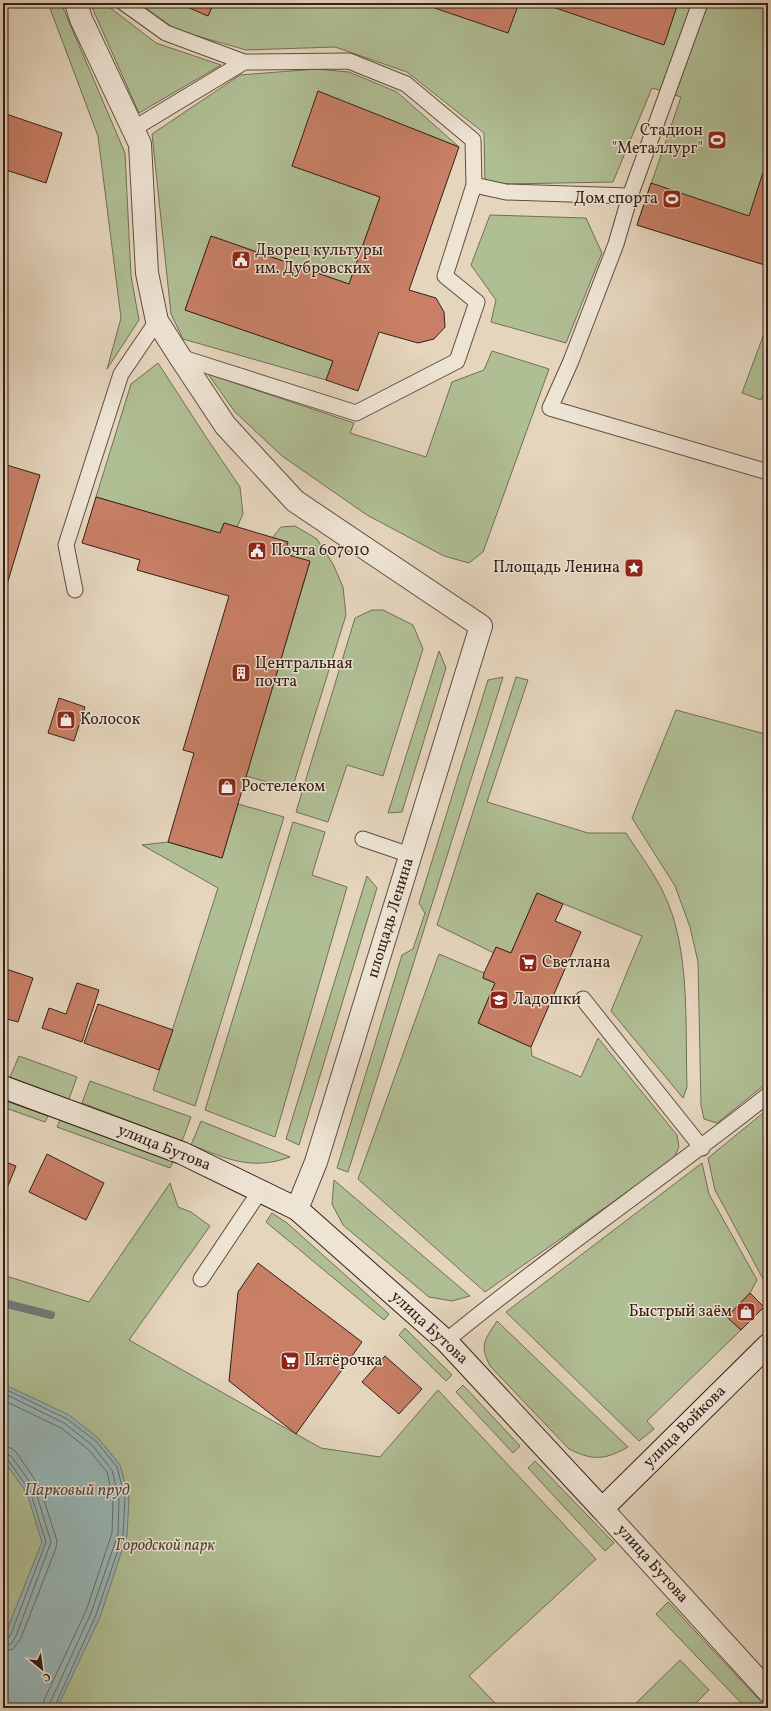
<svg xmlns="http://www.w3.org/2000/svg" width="771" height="1711" viewBox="0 0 771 1711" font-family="Vollkorn,serif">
  <rect width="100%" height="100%" fill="#e5d5bd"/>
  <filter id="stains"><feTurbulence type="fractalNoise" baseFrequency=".005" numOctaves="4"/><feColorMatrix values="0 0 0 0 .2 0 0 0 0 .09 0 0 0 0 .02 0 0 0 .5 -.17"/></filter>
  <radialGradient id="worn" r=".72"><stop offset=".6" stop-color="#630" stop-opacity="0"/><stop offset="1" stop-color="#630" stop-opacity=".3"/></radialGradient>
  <path fill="#b0be94" stroke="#726f56" d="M48,3h13l64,150 6,123 8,44 -32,49 14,-51 -23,-182z
    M90,3h14l52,40 65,22 -82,48z
    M139,3h629v263l-131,-41 44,-128 -29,-9 -39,94 -107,2 -21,-4 -1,-47 -77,-61 -72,-25 -89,3 -70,-20z
    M316,69l33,3 48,20 62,55 -140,-55 -27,74 88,31 -31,87 -138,-48 -26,74 148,51 -7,19 -143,-41 -12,-25 -19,-180 88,-59z
    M490,215l96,3 16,35 -36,90 -75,-21 5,-22 -25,-35z
    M768,323v60l-7,17 -19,-7z
    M492,351l57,18 -66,183 -14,11 -25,-7 -77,-41 -85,-59 -47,-44 -27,-38 146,49 -4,10 76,24 26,-75 32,-12z
    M158,363l50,77 32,47 3,27 -6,13 -13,-4 -4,10 -124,-36 35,-113z
    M295,526l22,13 16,25 10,23 3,28 -54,174 -46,-13 64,-214 -25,-8 3,-12 -16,-4 9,-11z
    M372,610h11l30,15 10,24 -40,127 -36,-11 -19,57 -32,-10 59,-194z
    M439,651l7,17 -44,144 -14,1z
    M503,677l-14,45 -141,450 -11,-4 65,-213 11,-6 12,-36 -6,-10 69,-223z
    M516,677l12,3 -41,122 101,31h38c12,19 27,38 37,59 28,55 22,134 24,195l-4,11 -72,-87 31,-75 -105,-43 -26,60 -15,-6 -2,6 -57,-28z
    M676,710l89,24 3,-8v356l-51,41 -13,-4 -3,-14 -3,-143 -8,-35 -15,-41 -43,-68z
    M238,804l46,13 -89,289 -42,-16 65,-202 -76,-43 26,-3 54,16z
    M293,822l32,10 -13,43 35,12 -72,250 -70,-27z
    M367,876l10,12 -78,257 -13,-6z
    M439,954l45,19 -1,5 12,5 -17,40 53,24 1,9 49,21 17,-39 79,97 2,12 -6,13 -188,132 -127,-113z
    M19,1056l58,21 -8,22 -59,-22z
    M90,1081l101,36 -9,24 -100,-38z
    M3,1100l45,16 -3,6 -42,-15z
    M768,1109v176l-6,-8 -47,-87 -7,-32z
    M60,1120l113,42 -3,6 -113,-41z
    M201,1121l89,36c-39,14 -62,2 -99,-12z
    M702,1163l7,31 48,86 -7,13 -23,24 14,13 -94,91 7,8 -15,12 -133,-129z
    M334,1180l136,116 -18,5 -23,-4 -86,-72 -11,-21z
    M170,1183l8,24 13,5 19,14 -81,114 192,108 59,9 58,-67 158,169 -127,117 31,32h-497v-433l86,27z
    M272,1213l15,10 102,91 -5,6 -118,-98z
    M497,1321l131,126c-23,13 -35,14 -59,2l-79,-83c-11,-22 -5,-26 7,-45z
    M405,1328l47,47 -6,6 -47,-46z
    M463,1385l57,61 -7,7 -57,-61z
    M535,1461l79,82 -9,8 -77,-83z
    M668,1602l99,106h-21l-90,-94z
    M680,1660l29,30 -18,18h-60z"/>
  <path fill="#98b7b9" stroke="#707b79" d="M3,1384l66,31 29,23 22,27 9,33 -2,37 -27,82 -43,91h-54v-68l39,-98 -15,-49 -24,-33z"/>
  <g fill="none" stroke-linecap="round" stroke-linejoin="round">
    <path stroke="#666c68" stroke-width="1" d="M3,1388l64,31 29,22 21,26 8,31 -2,37 -27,80 -42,93
      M3,1393l61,30 28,22 20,25 7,29 -1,35 -27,79 -41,90 -1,5
      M3,1400l58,28 27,21 19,23 6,27 -1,34 -26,78 -42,89 -1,8
      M3,1447l8,1 5,4 24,35 17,54 -1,7 -35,90 -8,11 -10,3
      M3,1453l8,3 24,33 16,53 -35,94 -5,8 -8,2
      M3,1458l5,2 22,31 16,51 -35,92 -4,6 -4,1"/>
    <path stroke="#707b79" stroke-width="8" d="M3,1303l48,12"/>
  </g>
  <path fill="#c87f66" stroke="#342018" d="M178,3h36l-6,13z
    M420,3h99l-11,30z
    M541,3h137l-14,42z
    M318,91l141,56 -50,143 27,8 8,14 1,15 -11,12 -16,4 -39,-11 -21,59 -32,-11 7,-19 -148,-51 26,-74 138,48 31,-87 -88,-31z
    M3,113l59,20 -16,50 -43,-14z
    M768,157v109l-131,-41 14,-42 98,33z
    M3,464l37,11 -35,116 -2,-1z
    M96,497l124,36 4,-10 64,19 -3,12 25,7 -88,297 -54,-16 26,-89 -11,-3 46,-154 -92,-26 3,-10 -58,-17z
    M59,698l26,9 -11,34 -26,-8z
    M537,893l26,11 -8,17 26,11 -50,115 -53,-24 17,-40 -12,-5 1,-5 12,-26 15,6z
    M3,968l30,10 -15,44 -15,-4z
    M77,983l22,7 -17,52 -40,-14 7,-20 17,6z
    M98,1004l75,26 -14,40 -75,-27z
    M47,1154l57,29 -18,37 -57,-28z
    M3,1161l13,5 -13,32z
    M258,1263l104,79 -66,92 -67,-53 9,-89z
    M750,1293l14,14 -23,23 -14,-13z
    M385,1356l37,33 -23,25 -37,-32z"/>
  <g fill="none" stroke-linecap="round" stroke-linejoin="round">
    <defs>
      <path id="lane" d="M124,3l42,30 78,29
        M700,3l-70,193 -14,48 -45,117 -21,47 218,64
        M133,129l111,-67 105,-1 57,23 67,56 1,45
        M180,357l176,56 101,-52 20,-59 -32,-26 29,-91 32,7 124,4
        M75,590l-9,-45 55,-171 36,-53
        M363,839l47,16
        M583,999l119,149
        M201,1279l59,-88
        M446,1341c104,-86 216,-162 322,-246"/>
      <path id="street" d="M76,3l5,16 59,125 7,129 10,48 23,36 45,68 70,76 186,125 -165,536 -19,47
        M602,1509l166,182"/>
      <path id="secondary" d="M3,1087l179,66 115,56 149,132 156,168 166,-164"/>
    </defs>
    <use href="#lane" stroke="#604d41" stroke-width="17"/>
    <use href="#street" stroke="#604d41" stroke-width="24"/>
    <use href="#secondary" stroke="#342018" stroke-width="24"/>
    <use href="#lane" stroke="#eee4d4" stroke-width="15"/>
    <use href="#street" stroke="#eee4d4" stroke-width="22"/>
    <use href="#secondary" stroke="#eee4d4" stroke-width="22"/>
  </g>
  <defs>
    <symbol id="stadium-square" viewBox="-11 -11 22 22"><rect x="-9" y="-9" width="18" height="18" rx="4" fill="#8f2418" stroke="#eee4d4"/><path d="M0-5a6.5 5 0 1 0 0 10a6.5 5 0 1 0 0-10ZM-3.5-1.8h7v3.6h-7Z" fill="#fff"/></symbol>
    <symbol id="civic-square" viewBox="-11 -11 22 22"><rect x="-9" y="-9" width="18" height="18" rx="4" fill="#8f2418" stroke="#eee4d4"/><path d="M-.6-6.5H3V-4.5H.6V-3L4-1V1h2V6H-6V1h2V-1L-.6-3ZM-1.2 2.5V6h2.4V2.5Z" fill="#fff"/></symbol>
    <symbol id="sight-square" viewBox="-11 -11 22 22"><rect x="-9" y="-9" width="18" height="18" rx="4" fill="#8f2418" stroke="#eee4d4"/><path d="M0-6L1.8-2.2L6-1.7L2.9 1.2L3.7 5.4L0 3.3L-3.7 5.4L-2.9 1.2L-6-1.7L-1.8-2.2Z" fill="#fff"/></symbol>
    <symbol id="building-square" viewBox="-11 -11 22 22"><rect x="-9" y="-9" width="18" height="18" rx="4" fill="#8f2418" stroke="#eee4d4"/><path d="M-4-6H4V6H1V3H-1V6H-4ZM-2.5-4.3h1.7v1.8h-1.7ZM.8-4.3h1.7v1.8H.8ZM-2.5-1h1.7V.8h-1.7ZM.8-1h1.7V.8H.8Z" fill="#fff"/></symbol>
    <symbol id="shop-square" viewBox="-11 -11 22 22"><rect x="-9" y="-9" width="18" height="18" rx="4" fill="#8f2418" stroke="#eee4d4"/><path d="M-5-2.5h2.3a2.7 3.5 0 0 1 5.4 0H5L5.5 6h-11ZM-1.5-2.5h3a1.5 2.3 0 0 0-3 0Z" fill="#fff"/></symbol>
    <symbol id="supermarket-square" viewBox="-11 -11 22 22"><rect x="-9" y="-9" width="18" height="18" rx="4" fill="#8f2418" stroke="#eee4d4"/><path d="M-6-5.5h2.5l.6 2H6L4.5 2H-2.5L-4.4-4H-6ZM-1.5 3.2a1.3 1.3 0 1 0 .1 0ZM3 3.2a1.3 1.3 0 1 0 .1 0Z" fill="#fff"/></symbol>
    <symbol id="school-square" viewBox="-11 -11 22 22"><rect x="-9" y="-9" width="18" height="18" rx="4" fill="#8f2418" stroke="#eee4d4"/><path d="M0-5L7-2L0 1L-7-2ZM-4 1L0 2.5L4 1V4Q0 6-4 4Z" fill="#fff"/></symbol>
  </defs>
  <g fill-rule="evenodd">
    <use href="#stadium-square" x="706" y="129" width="22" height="22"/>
    <use href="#stadium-square" x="661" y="188" width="22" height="22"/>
    <use href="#civic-square" x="230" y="249" width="22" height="22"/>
    <use href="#civic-square" x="246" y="540" width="22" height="22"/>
    <use href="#sight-square" x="623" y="557" width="22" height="22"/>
    <use href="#building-square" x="230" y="662" width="22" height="22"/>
    <use href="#shop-square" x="55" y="709" width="22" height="22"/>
    <use href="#shop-square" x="216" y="776" width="22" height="22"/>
    <use href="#supermarket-square" x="517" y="952" width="22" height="22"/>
    <use href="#school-square" x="488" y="989" width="22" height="22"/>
    <use href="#shop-square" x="735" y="1301" width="22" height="22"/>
    <use href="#supermarket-square" x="279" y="1350" width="22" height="22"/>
  </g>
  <g text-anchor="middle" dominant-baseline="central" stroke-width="3" stroke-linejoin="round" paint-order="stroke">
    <g font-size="16" fill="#342018" stroke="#eee4d4" text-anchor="start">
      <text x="703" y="131" text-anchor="end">Стадион<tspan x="703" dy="18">"Металлург"</tspan></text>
      <text x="658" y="199" text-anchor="end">Дом спорта</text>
      <text x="255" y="251">Дворец культуры<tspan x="255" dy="18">им. Дубровских</tspan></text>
      <text x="271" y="551">Почта 607010</text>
      <text x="620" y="568" text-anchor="end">Площадь Ленина</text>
      <text x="255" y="664">Центральная<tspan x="255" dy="18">почта</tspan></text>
      <text x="80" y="720">Колосок</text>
      <text x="241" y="787">Ростелеком</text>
      <text x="542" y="963">Светлана</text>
      <text x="513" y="1000">Ладошки</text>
      <text x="732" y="1312" text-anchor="end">Быстрый заём</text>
      <text x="304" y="1361">Пятёрочка</text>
    </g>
    <g font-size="16" fill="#342018" stroke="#eee4d4">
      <text transform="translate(391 918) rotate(-73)">площадь Ленина</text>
      <text transform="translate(164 1148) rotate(22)">улица Бутова</text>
      <text transform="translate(429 1328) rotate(43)">улица Бутова</text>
      <text transform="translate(685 1427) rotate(-45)">улица Войкова</text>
      <text transform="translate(652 1564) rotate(48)">улица Бутова</text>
    </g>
    <g font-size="16" font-style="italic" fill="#534837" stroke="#eee4d4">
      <text x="165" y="1546">Городской парк</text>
    </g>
    <g font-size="17" font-style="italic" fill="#524d48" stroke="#eee4d4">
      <text x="77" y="1490">Парковый пруд</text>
    </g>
  </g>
  <rect width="771" height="1711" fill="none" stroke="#e5d5bd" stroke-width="16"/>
  <rect x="4" y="4" width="763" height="1703" fill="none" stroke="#342018" stroke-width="2"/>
  <rect x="8" y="8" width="755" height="1695" fill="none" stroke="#342018"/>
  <g transform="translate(42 1669) rotate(151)" stroke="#eee4d4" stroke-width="3" paint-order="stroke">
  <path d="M0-3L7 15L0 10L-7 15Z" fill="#342018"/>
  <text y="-6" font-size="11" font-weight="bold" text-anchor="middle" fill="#342018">С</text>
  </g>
  <rect width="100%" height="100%" filter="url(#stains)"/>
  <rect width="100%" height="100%" fill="url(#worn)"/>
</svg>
